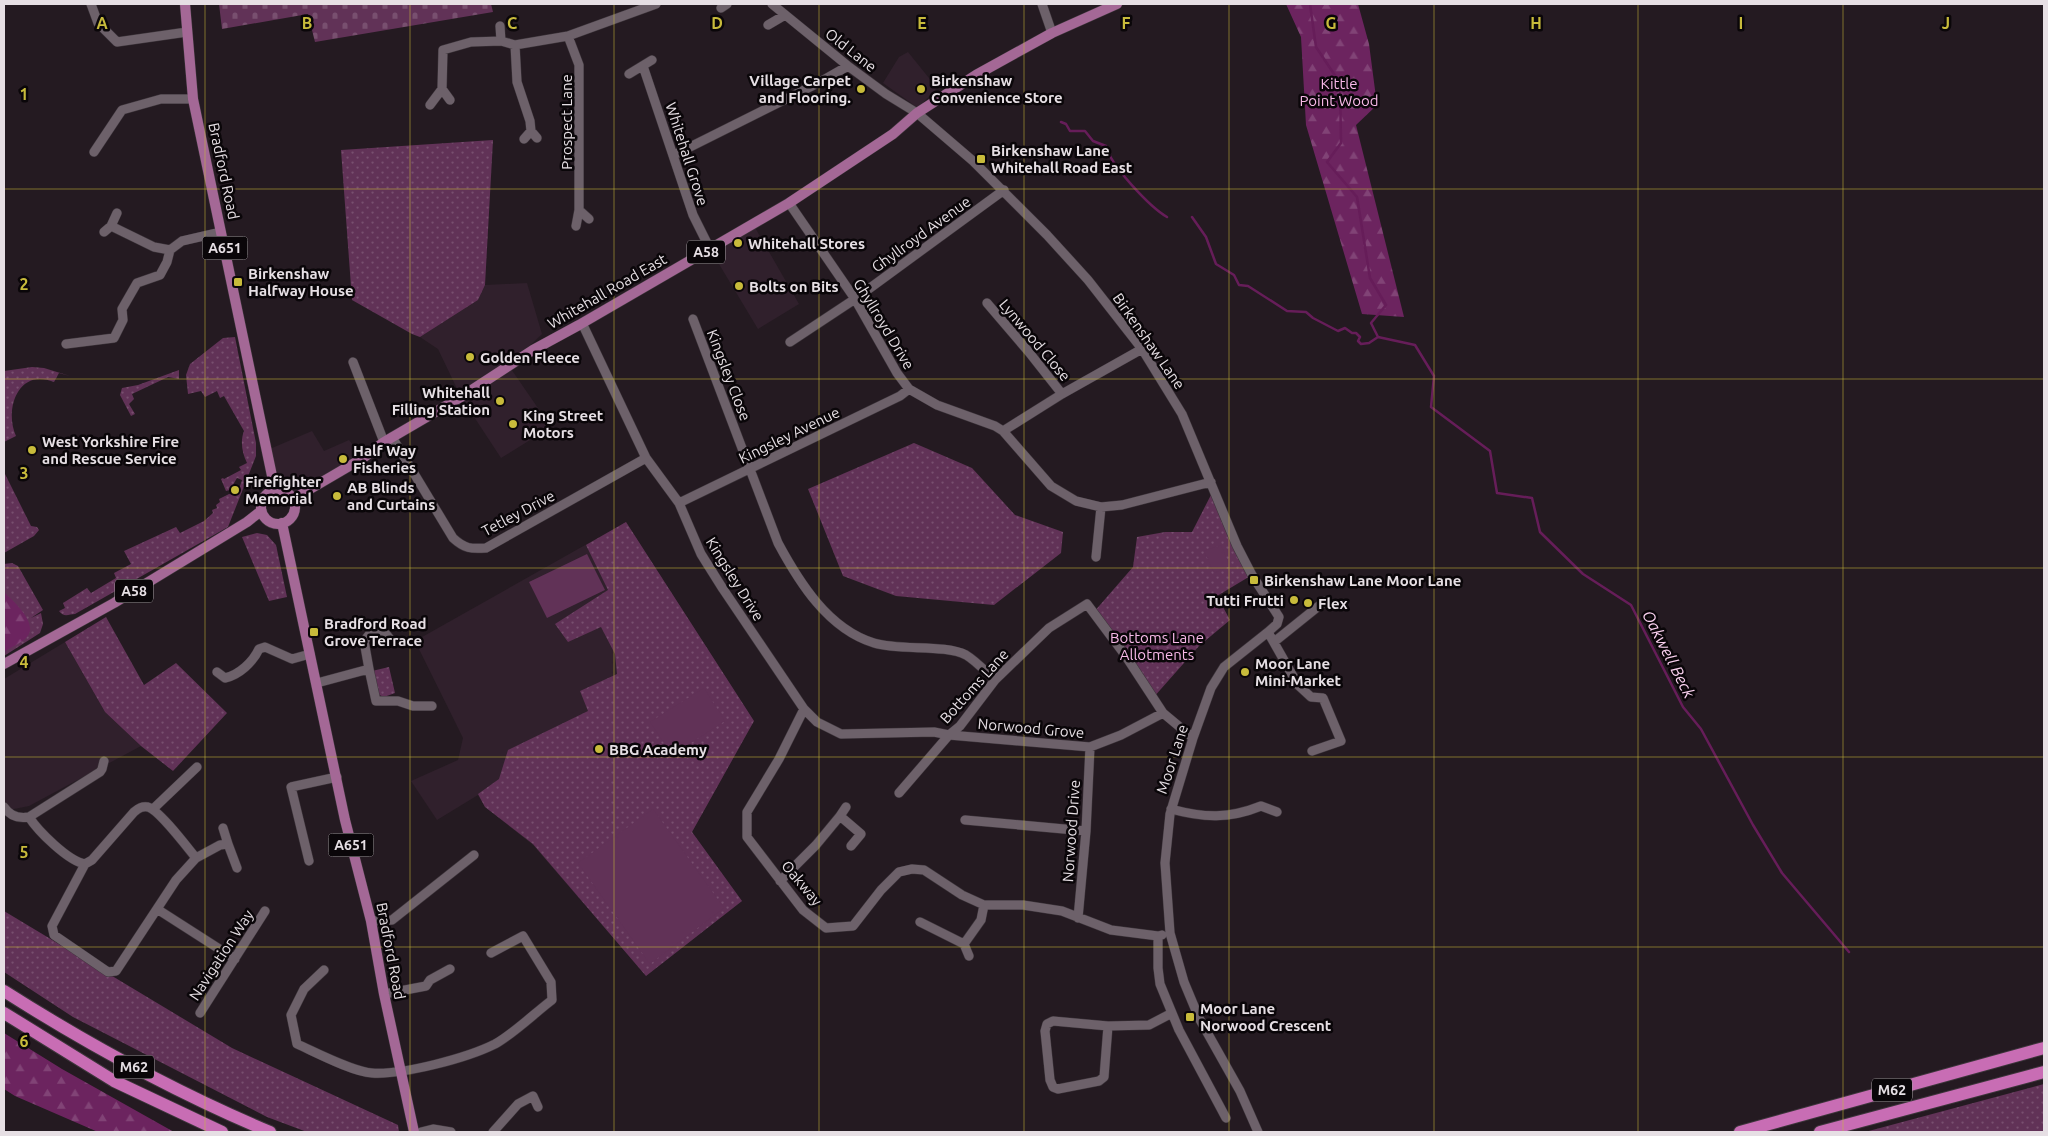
<svg xmlns="http://www.w3.org/2000/svg" width="2048" height="1136" viewBox="0 0 2048 1136" font-family="Ubuntu,sans-serif">
  <defs>
    <pattern id="green-dots" width="8" height="8" patternUnits="userSpaceOnUse" patternTransform="scale(1.25)"><rect width="8" height="8" fill="#613257"/><path d="M2 2h.1M6 6h.1" fill="none" stroke="#784f6f" stroke-width="1.8" stroke-linecap="round"/></pattern>
    <pattern id="forest-firs" width="22" height="20" patternUnits="userSpaceOnUse" patternTransform="scale(1.25)"><rect width="22" height="20" fill="#6c245f"/><path d="M5 1l3.5 6h-7zM16 11l3.5 6h-7z" fill="#814376"/></pattern>
    <pattern id="cemetery-stones" width="16" height="16" patternUnits="userSpaceOnUse" patternTransform="scale(1.25)"><rect width="16" height="16" fill="#613257"/><path d="M2 7V4a2 2 0 0 1 4 0v3zM10 15v-3a2 2 0 0 1 4 0v3z" fill="#784f6f"/></pattern>
  </defs>
  <rect width="100%" height="100%" fill="#241a21"/>
  <path fill="#30202c" d="M908,52l29,36 -19,20 -35,-25 16,-26z
    M753,224l46,80 -41,25 -48,-80z
    M527,283l15,51 -33,32 42,61 -50,31 -40,-61 -23,-48 -18,-12 58,-37 7,-15z
    M312,431l12,20 25,-11 14,18 -72,39 -6,-6 -10,-1 -10,-39z
    M626,522l128,199 -62,111 50,69 -96,75 -113,-131 -48,-38 -7,-12 -41,25 -26,-39 47,-21 5,-22 -48,-97z
    M65,642l40,70 36,34 -112,60 -25,5v-132z"/>
  <path fill="url(#green-dots)" d="M493,140l-8,145 -7,15 -58,37 -8,-3 -60,-34 -11,-150z
    M235,337l21,106v13l-28,71 -153,87c-6,0 -11,4 -16,-3l6,-3 -2,-5 24,-15 4,5 25,-15 -2,-5 17,-9 -7,-13 52,-24 4,6 24,-12 9,-8 -1,-3 5,-2 -1,-3 4,-3 -1,-3 10,-5 8,1 5,-15 -5,-2 -7,12 -4,1 -5,-12 2,-1 1,1 17,-9 -2,-3 8,-4c-5,-10 -7,-22 -3,-32l-20,-35 -4,2 -3,-7 -12,6 -4,-6 -13,3 -2,-19 4,-11 33,-26z
    M32,367l12,1 26,8 -11,-3 -5,9c-36,-15 -50,28 -38,54l-12,6v-71z
    M179,370v9l-11,-2 -36,17 2,5 -5,5 6,10 -4,2 -11,-21 2,-7 16,-3z
    M914,443l58,25 43,47 48,17 -2,21 -67,52 -98,-9 -53,-20 -35,-87z
    M4,472l27,54 6,1 2,3 -5,6 -30,17z
    M1214,489l38,86 -35,21 13,24 -31,26 -46,52 -60,-85 40,-46 4,-30 28,-5h27z
    M626,522l128,199 -62,111 50,69 -96,75 -113,-132 -48,-37 -7,-13 21,-15 9,-29 80,-39 -8,-20 37,-17 -2,-20 -14,-27 -33,15 -13,-18 53,-34 -22,-45z
    M257,533l10,2 9,10 11,52 -18,4 -27,-64z
    M12,563l6,3 25,44 -12,8 10,-5 2,11 -3,9 -36,23v-92z
    M106,617l38,68 32,-22 51,50 -54,58 -32,-25 -36,-34 -40,-70z
    M389,667l6,26 -11,4 -7,-3 -5,-23z
    M4,911l228,137 166,77 1,7h-92l-40,-15 -194,-100 -69,-45z
    M2044,1084v48h-179z"/>
  <path fill="url(#forest-firs)" d="M1286,4h72l11,40 8,61 -21,20 48,192 -42,-3 -56,-189 -5,-88z
    M4,592c9,9 35,31 23,45 -5,6 -16,10 -23,15z
    M4,1033l58,36 112,63h-76l-83,-36 -11,-7z"/>
  <path fill="url(#cemetery-stones)" d="M219,4h272l2,8 -178,30 -7,-28 -86,15z"/>
  <path fill="#613257" d="M1221,545l9,21 -16,7 -10,-22z
    M587,554l18,36 -58,28 -18,-36z
    M704,688l21,33 -53,34 -22,-33z
    M653,809l71,99 -74,56 -72,-101z"/>
  <g fill="none" stroke-linecap="round" stroke-linejoin="round">
    <path stroke="#661d59" stroke-width="2.5" d="M1310,4l6,43 24,36 1,60 -14,19 30,35 13,81 16,27 -15,18 7,14
      M1061,122l5,2 4,7h15l8,10 13,5c4,19 44,61 61,71
      M1192,217l14,20 10,27 18,11 5,10 9,1 39,25 19,1 7,6 25,13 7,-3 7,5h4l4,4 -2,4 3,3 8,-1 9,-6
      M1378,337l37,8 19,31 -3,31 59,44 7,42 35,5 8,34 43,42 48,31 52,102 18,22 52,96 29,48 67,79"/>
    <defs>
      <path id="minor" d="M91,4l7,19 19,19 70,-10
        M772,4l76,62 38,28 31,19 56,48 74,74 41,45 54,69 40,65 55,132 15,29 27,42 -2,7 -9,8
        M1042,4l10,29
        M721,8l6,-4
        M768,25l17,-10
        M500,26l1,15
        M568,36l11,29v145l-3,16
        M515,45l2,37 13,39 1,10 6,7
        M643,66l50,149 17,34
        M629,74l23,-14
        M442,89l8,11
        M430,105l12,-16 1,-39 28,-8 30,-1 14,4 53,-9 88,-32
        M524,139l7,-8
        M94,152l28,-42 39,-11h32
        M674,155l146,-73 28,-16
        M789,203l66,96 42,74 12,16 28,16 58,21 8,5 59,-37 80,-45
        M579,210l10,9
        M111,226l43,21 16,3
        M104,232l7,-6 6,-13
        M987,303l41,48 34,43
        M693,319l85,224c21,39 50,86 96,100 26,8 71,1 92,12 10,6 20,17 29,25
        M582,323l64,135 33,45 22,51 22,35 81,120 13,13 24,12 93,-2 15,3 141,12 31,-12 42,-22
        M790,342l65,-43 149,-109
        M66,344l48,-6 9,-18 -1,-11 15,-26 23,-8 7,-13 3,-12 12,-9 39,-9
        M353,362l31,80
        M1003,431l48,55 25,15 25,6 21,-2 89,-23
        M392,437l61,101c12,11 18,11 33,10l160,-90
        M679,503l221,-107 9,-7
        M1096,557l5,-50
        M1274,642l51,-41
        M369,669l7,32h22l15,5h19
        M217,672l8,6c14,-3 28,-16 34,-29l6,-2 27,12 18,-5
        M317,683l52,-14 -5,-28 8,-10c10,-1 14,1 19,10
        M804,709l-25,50 -32,53v25l56,73 23,18 27,-2 28,-36 18,-18 13,-3 12,1 38,25 22,10h39l39,6 49,19 47,6
        M899,793l50,-58 11,-9 35,-46 54,-52 38,-24 38,51 38,58 30,25
        M4,807c6,9 14,12 25,10l71,-45 2,-3 2,-8
        M153,809l44,-42
        M1171,809c33,9 58,10 90,-3l16,6
        M840,816l6,-9
        M29,817c9,14 39,44 56,47l7,-4 42,-48c5,-4 8,-6 14,-5 11,3 39,40 48,51
        M965,820l121,11
        M223,828l5,16
        M309,861l-18,-74 46,-10
        M85,864l-33,62 2,9 54,37 8,-1 60,-91 20,-22 24,-13 8,-1 9,24
        M780,881l36,-36 24,-29 21,18 -10,12
        M157,909l78,50
        M1078,918l8,-87 4,-84
        M371,921l21,-1 82,-65
        M920,922l44,22 17,-24 3,-15
        M1162,935l-4,1v32l2,16 19,46 47,88
        M964,944l5,12
        M324,970l-20,19 -13,26 6,29c18,8 56,28 75,29 31,2 95,-15 123,-29 17,-9 41,-32 57,-44l-1,-18 -28,-46 -32,17
        M384,994l42,-8 4,-6 20,-11
        M200,1013l65,-102
        M1108,1026l-55,-5 -6,3 -2,7 5,49 3,7 5,2 41,-8 5,-4 4,-51 41,-1 23,-12
        M421,1132l12,-3 18,3
        M493,1132l25,-28 15,-8 5,11
        M1258,1132l-18,-41 -41,-73 -15,-36 -14,-49 -5,-70 5,-49 23,-76 18,-50 13,-21 44,-35 30,53 13,12 12,1 18,43 -29,10"/>
      <path id="major" d="M185,4l8,95 82,391
        M261 507a17 17 0 1 1 34 0a17 17 0 1 1-34 0Z
        M293,499l70,-41 21,-16 77,-45 72,-47 46,-25 210,-122 104,-69 24,-21 59,-38 76,-42 65,-29
        M282,523l63,297 26,101 13,73 30,138
        M4,664l110,-61 133,-81 14,-11"/>
      <path id="highway" d="M4,991c85,54 173,102 266,141
        M4,1013l110,68 108,51
        M1740,1132l304,-84
        M1820,1132l224,-60"/>
    </defs>
    <use href="#minor" stroke="#3d353b" stroke-width="10"/>
    <use href="#major" stroke="#3d353b" stroke-width="11"/>
    <use href="#highway" stroke="#3d353b" stroke-width="14"/>
    <use href="#minor" stroke="#6d616a" stroke-width="9"/>
    <use href="#major" stroke="#a46896" stroke-width="10"/>
    <use href="#highway" stroke="#c86db4" stroke-width="12"/>
  </g>
  <path fill="none" stroke="#c8bb3b" stroke-width="1" stroke-opacity="0.55" d="M205,4v1128M410,4v1128M614,4v1128M819,4v1128M1024,4v1128M1229,4v1128M1434,4v1128M1638,4v1128M1843,4v1128M4,189h2040M4,379h2040M4,568h2040M4,757h2040M4,947h2040"/>
  <g fill="#c8bb3b" stroke="#0a0609" stroke-width="2">
    <circle cx="861" cy="89" r="5"/>
    <circle cx="921" cy="89" r="5"/>
    <rect x="976" y="154" width="10" height="10" rx="2.5"/>
    <circle cx="738" cy="243" r="5"/>
    <rect x="233" y="277" width="10" height="10" rx="2.5"/>
    <circle cx="739" cy="286" r="5"/>
    <circle cx="470" cy="357" r="5"/>
    <circle cx="500" cy="401" r="5"/>
    <circle cx="513" cy="424" r="5"/>
    <circle cx="32" cy="450" r="5"/>
    <circle cx="343" cy="459" r="5"/>
    <circle cx="235" cy="490" r="5"/>
    <circle cx="337" cy="496" r="5"/>
    <rect x="1249" y="575" width="10" height="10" rx="2.5"/>
    <circle cx="1294" cy="600" r="5"/>
    <circle cx="1308" cy="603" r="5"/>
    <rect x="309" y="627" width="10" height="10" rx="2.5"/>
    <circle cx="1245" cy="672" r="5"/>
    <circle cx="599" cy="749" r="5"/>
    <rect x="1185" y="1012" width="10" height="10" rx="2.5"/>
  </g>
  <g text-anchor="middle" dominant-baseline="central" stroke-width="5" stroke-linejoin="round" paint-order="stroke">
    <g fill="#0a0609" stroke="#a49ea2" stroke-width="1">
      <rect x="202.5" y="236.5" width="45" height="23" rx="4"/>
      <rect x="687" y="240.5" width="38" height="23" rx="4"/>
      <rect x="115" y="579.5" width="38" height="23" rx="4"/>
      <rect x="328.5" y="833.5" width="45" height="23" rx="4"/>
      <rect x="114" y="1055.5" width="40" height="23" rx="4"/>
      <rect x="1872" y="1078.5" width="40" height="23" rx="4"/>
    </g>
    <g font-size="14" font-weight="bold" fill="#e6dfe4">
      <text x="225" y="248">A651</text>
      <text x="706" y="252">A58</text>
      <text x="134" y="591">A58</text>
      <text x="351" y="845">A651</text>
      <text x="134" y="1067">M62</text>
      <text x="1892" y="1090">M62</text>
    </g>
    <g font-size="15" fill="#e6dfe4" stroke="#0a0609">
      <text transform="translate(851 50) rotate(38)">Old Lane</text>
      <text transform="translate(566 122) rotate(-90)">Prospect Lane</text>
      <text transform="translate(687 154) rotate(72)">Whitehall Grove</text>
      <text transform="translate(224 171) rotate(78)">Bradford Road</text>
      <text transform="translate(921 234) rotate(-36)">Ghyllroyd Avenue</text>
      <text transform="translate(607 291) rotate(-30)">Whitehall Road East</text>
      <text transform="translate(884 324) rotate(59)">Ghyllroyd Drive</text>
      <text transform="translate(1035 340) rotate(50)">Lynwood Close</text>
      <text transform="translate(1149 341) rotate(55)">Birkenshaw Lane</text>
      <text transform="translate(729 375) rotate(69)">Kingsley Close</text>
      <text transform="translate(789 435) rotate(-26)">Kingsley Avenue</text>
      <text transform="translate(518 513) rotate(-28)">Tetley Drive</text>
      <text transform="translate(735 579) rotate(58)">Kingsley Drive</text>
      <text transform="translate(974 686) rotate(-48)">Bottoms Lane</text>
      <text transform="translate(1031 728) rotate(5)">Norwood Grove</text>
      <text transform="translate(1172 759) rotate(-72)">Moor Lane</text>
      <text transform="translate(1071 831) rotate(-86)">Norwood Drive</text>
      <text transform="translate(802 883) rotate(50)">Oakway</text>
      <text transform="translate(391 951) rotate(79)">Bradford Road</text>
      <text transform="translate(221 955) rotate(-57)">Navigation Way</text>
    </g>
    <g font-size="15" font-weight="bold" fill="#e6dfe4" stroke="#0a0609" text-anchor="start">
      <text x="851" y="80" text-anchor="end">Village Carpet<tspan x="851" dy="17">and Flooring.</tspan></text>
      <text x="931" y="80">Birkenshaw<tspan x="931" dy="17">Convenience Store</tspan></text>
      <text x="991" y="150">Birkenshaw Lane<tspan x="991" dy="17">Whitehall Road East</tspan></text>
      <text x="748" y="243">Whitehall Stores</text>
      <text x="248" y="273">Birkenshaw<tspan x="248" dy="17">Halfway House</tspan></text>
      <text x="749" y="286">Bolts on Bits</text>
      <text x="480" y="357">Golden Fleece</text>
      <text x="490" y="392" text-anchor="end">Whitehall<tspan x="490" dy="17">Filling Station</tspan></text>
      <text x="523" y="415">King Street<tspan x="523" dy="17">Motors</tspan></text>
      <text x="42" y="441">West Yorkshire Fire<tspan x="42" dy="17">and Rescue Service</tspan></text>
      <text x="353" y="450">Half Way<tspan x="353" dy="17">Fisheries</tspan></text>
      <text x="245" y="481">Firefighter<tspan x="245" dy="17">Memorial</tspan></text>
      <text x="347" y="487">AB Blinds<tspan x="347" dy="17">and Curtains</tspan></text>
      <text x="1264" y="580">Birkenshaw Lane Moor Lane</text>
      <text x="1284" y="600" text-anchor="end">Tutti Frutti</text>
      <text x="1318" y="603">Flex</text>
      <text x="324" y="623">Bradford Road<tspan x="324" dy="17">Grove Terrace</tspan></text>
      <text x="1255" y="663">Moor Lane<tspan x="1255" dy="17">Mini-Market</tspan></text>
      <text x="609" y="749">BBG Academy</text>
      <text x="1200" y="1008">Moor Lane<tspan x="1200" dy="17">Norwood Crescent</tspan></text>
    </g>
    <g font-size="15" fill="#f8b9e8" stroke="#0a0609">
      <text x="1339" y="83">Kittle<tspan x="1339" dy="17">Point Wood</tspan></text>
      <text x="1157" y="637">Bottoms Lane<tspan x="1157" dy="17">Allotments</tspan></text>
    </g>
    <g font-size="16" font-style="italic" fill="#fcd2f1" stroke="#0a0609">
      <text transform="translate(1669 654) rotate(63)">Oakwell Beck</text>
    </g>
  </g>
  <g font-size="16" text-anchor="middle" font-weight="bold" fill="#c8bb3b" stroke="#0a0609" stroke-width="5" stroke-linejoin="round" paint-order="stroke">
    <text x="102" y="29">A</text>
    <text x="307" y="29">B</text>
    <text x="512" y="29">C</text>
    <text x="717" y="29">D</text>
    <text x="922" y="29">E</text>
    <text x="1126" y="29">F</text>
    <text x="1331" y="29">G</text>
    <text x="1536" y="29">H</text>
    <text x="1741" y="29">I</text>
    <text x="1946" y="29">J</text>
    <text x="24" y="100">1</text>
    <text x="24" y="290">2</text>
    <text x="24" y="479">3</text>
    <text x="24" y="668">4</text>
    <text x="24" y="858">5</text>
    <text x="24" y="1047">6</text>
  </g>
  <rect width="2048" height="1136" fill="none" stroke="#e6dfe4" stroke-width="10"/>
</svg>
